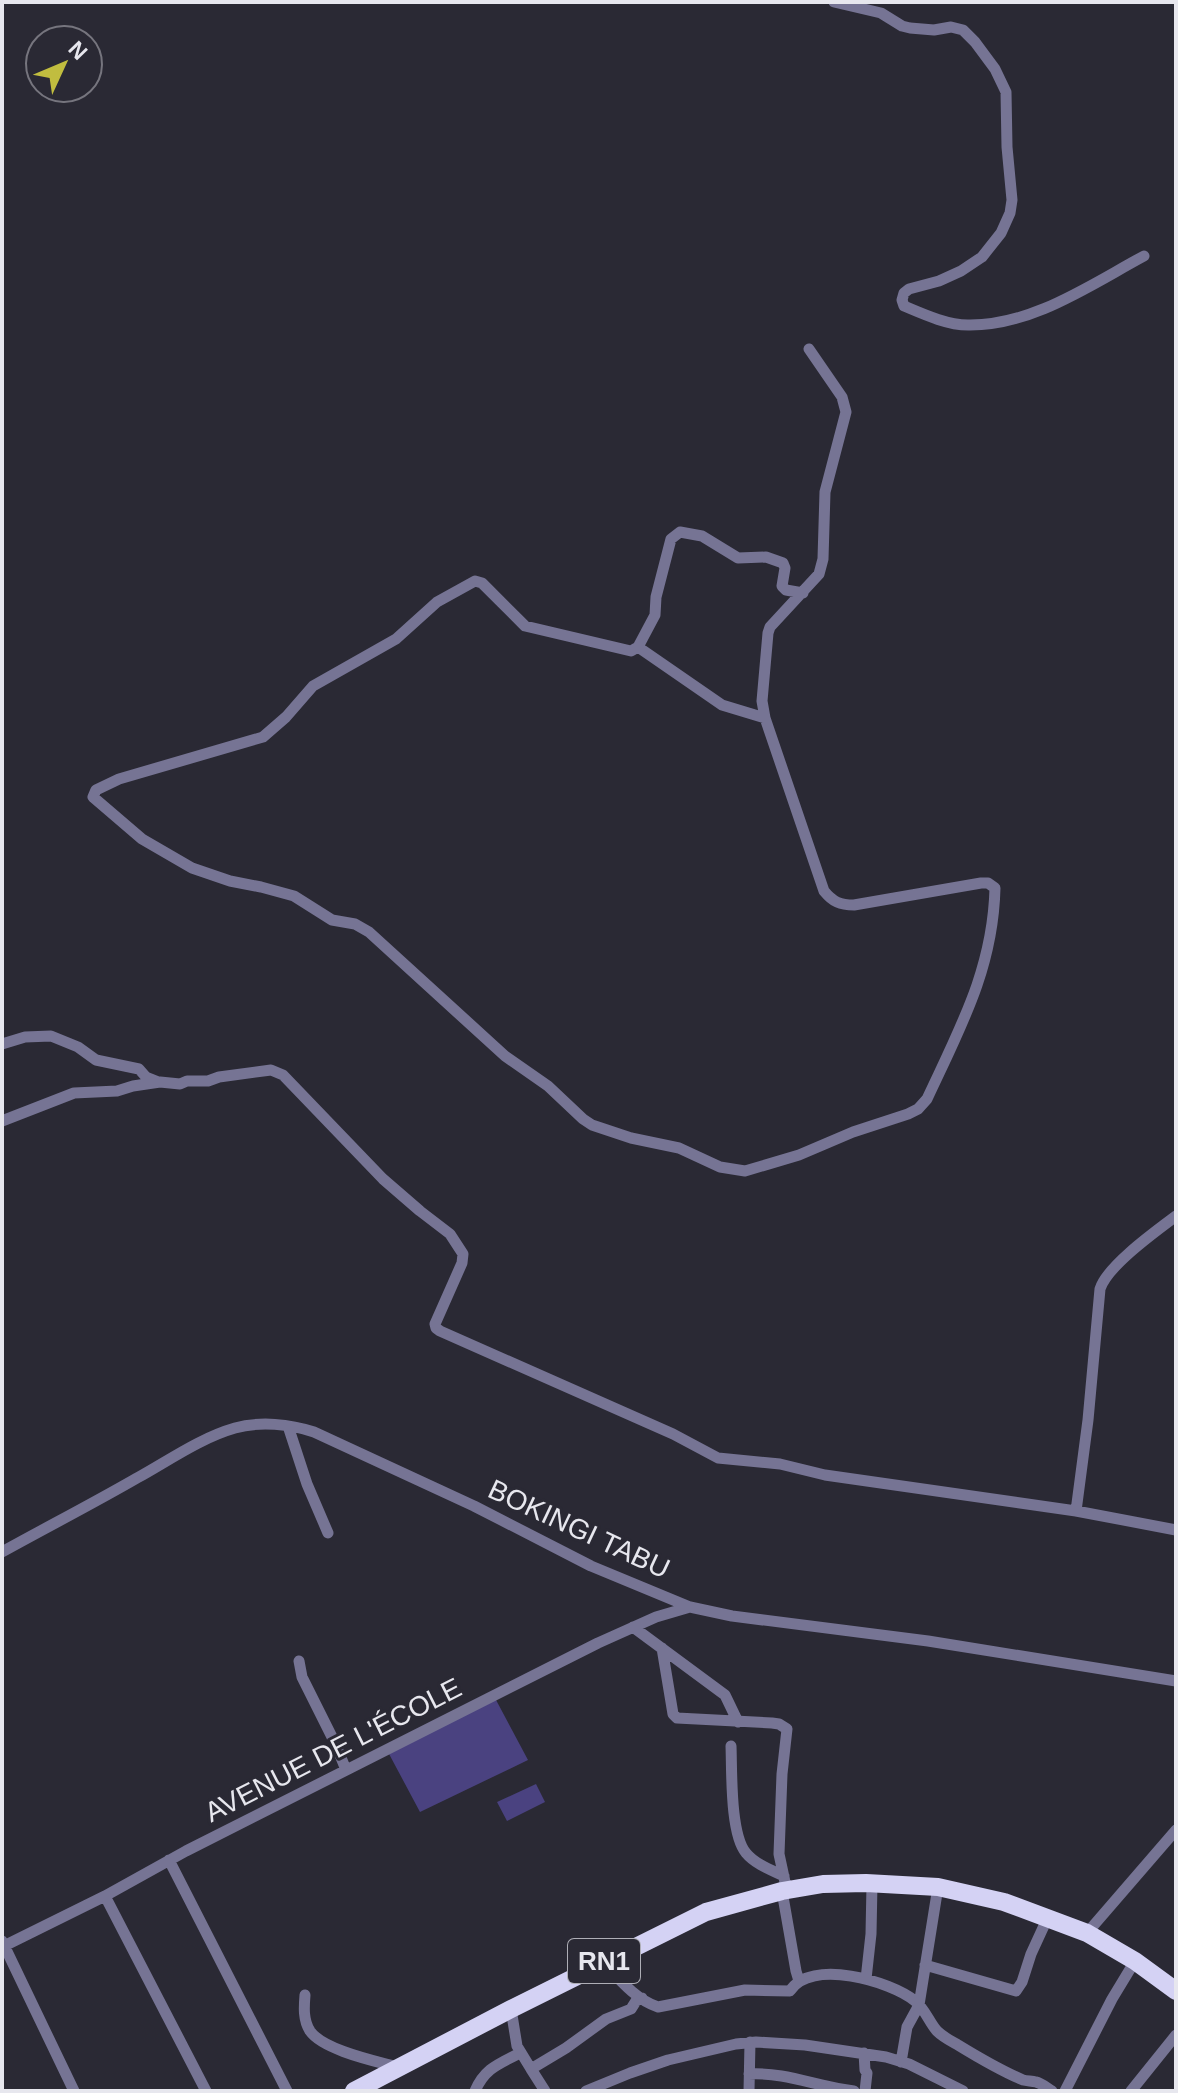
<svg xmlns="http://www.w3.org/2000/svg" width="1178" height="2093" viewBox="0 0 1178 2093" font-family="Helvetica,sans-serif">
  <rect width="100%" height="100%" fill="#2a2934"/>
  <path fill="#4a4280" d="M495,1698l33,62 -108,52 -32,-60z
    M536,1784l9,18 -38,19 -10,-19z"/>
  <g fill="none" stroke-linecap="round" stroke-linejoin="round">
    <path stroke="#767494" stroke-width="11" d="M834,2l47,11 21,13 8,2 24,2 17,-3 12,3 12,12 20,27 11,23 1,55 5,53 -2,13 -9,20 -19,24 -21,14 -22,10 -30,8 -5,4 -2,7 2,6c19,8 43,19 64,19 64,1 122,-40 176,-69
      M803,593l-17,-3 -4,-4 3,-18 -2,-5 -17,-6 -28,1 -36,-22 -22,-4 -9,7 -15,58 -1,18 -17,32 -7,4 -106,-25 -43,-43 -7,-2 -38,21 -41,37 -83,47 -27,31 -23,20 -144,42 -23,11 -3,7 49,42 50,29 38,13 31,6 33,9 38,24 23,4 14,8 136,124 43,30 35,33 9,6 39,13 48,10 41,19 25,4 54,-16 54,-23 55,-18 10,-5 9,-10c33,-71 66,-130 68,-211l-7,-5h-7l-127,22c-14,0 -21,-3 -30,-14l-59,-173 -3,-17 6,-68 2,-6 49,-53 4,-15 2,-67 21,-80 -4,-15 -33,-48
      M638,647l84,58 43,13
      M2,1044l23,-7 26,-1 27,11 18,13 43,9 7,8 10,4
      M2,1121l72,-28 43,-2 16,-5 27,-4 20,2 7,-3h21l11,-4 52,-7 12,5 100,104 37,32 30,23 13,20 -1,9 -27,61 1,4 4,3 233,103 45,24 62,6 45,11 251,36 100,19
      M288,1426l19,58 21,49
      M1076,1511l12,-91 12,-131c7,-23 56,-58 76,-73
      M2,1552c45,-25 90,-48 135,-74 31,-17 63,-40 98,-50 25,-7 55,-4 79,4l160,74 117,60 99,41 42,9 196,25 248,40
      M633,1627l92,68 13,27
      M662,1648l11,66 4,4 95,5 7,1 8,5 -5,45 -3,80 6,28 5,7
      M299,1661l3,16 34,68 10,25
      M731,1746c1,25 -1,88 15,107 9,11 25,17 38,23
      M169,1860l118,231
      M782,1891l14,80 3,10
      M105,1896l101,195
      M1087,1933l89,-103
      M2,1941l72,150
      M2,1947l103,-51 81,-45 412,-208 58,-26 34,-10
      M603,1962c16,17 33,38 55,45l87,-17 45,1c20,-33 101,-10 125,10 10,8 14,21 22,30 6,6 14,10 21,14 18,11 46,27 65,35 4,1 9,1 13,2 5,1 11,6 16,9
      M925,1965l91,26 6,-9 9,-28 17,-37
      M866,1979l5,-45 1,-50
      M305,1995c-1,12 -2,25 5,36 13,19 65,30 87,36
      M511,2009l6,37 14,23 35,-21 40,-29 25,-10 5,-8 6,-3
      M864,2053l1,17 2,3 -2,18
      M901,2062l6,-35 12,-22 19,-118
      M531,2069l14,22
      M749,2074c38,-2 68,13 105,17
      M475,2091c10,-23 24,-27 45,-38
      M586,2091l44,-18 38,-13 68,-16 20,-2 49,3 81,12 23,7 54,27
      M749,2091l1,-49
      M1065,2091l47,-92 23,-38
      M1131,2091l45,-56"/>
    <path stroke="#d4d2f4" stroke-width="18" d="M354,2091l157,-82 195,-97 76,-21 41,-7 43,-1 72,4 66,15 83,31 48,28 41,30"/>
  </g>
  <g text-anchor="middle" dominant-baseline="central" stroke-width="6" stroke-linejoin="round" paint-order="stroke">
    <rect fill="#2a2934" stroke="#aeaeb6" stroke-width="2" x="568" y="1939" width="72" height="44" rx="6"/>
    <g font-size="26" font-weight="bold" fill="#e7e7ee">
      <text x="604" y="1961">RN1</text>
    </g>
    <g font-size="28" fill="#e7e7ee" stroke="#2a2934">
      <text transform="translate(579 1529) rotate(25)">BOKINGI TABU</text>
      <text transform="translate(333 1750) rotate(-27)">AVENUE DE L'ÉCOLE</text>
    </g>
  </g>
  <rect width="1178" height="2093" fill="none" stroke="#e7e7ee" stroke-width="8"/>
  <g transform="translate(64 64) rotate(46)"><circle r="38" fill="#2a2934" stroke="#76757e" stroke-width="2"/>
  <path d="M0-6L14 30L0 20L-14 30Z" fill="#c1bd3f"/>
  <text y="-12" font-size="22" font-weight="bold" text-anchor="middle" fill="#e7e7ee">N</text>
  </g>
</svg>
